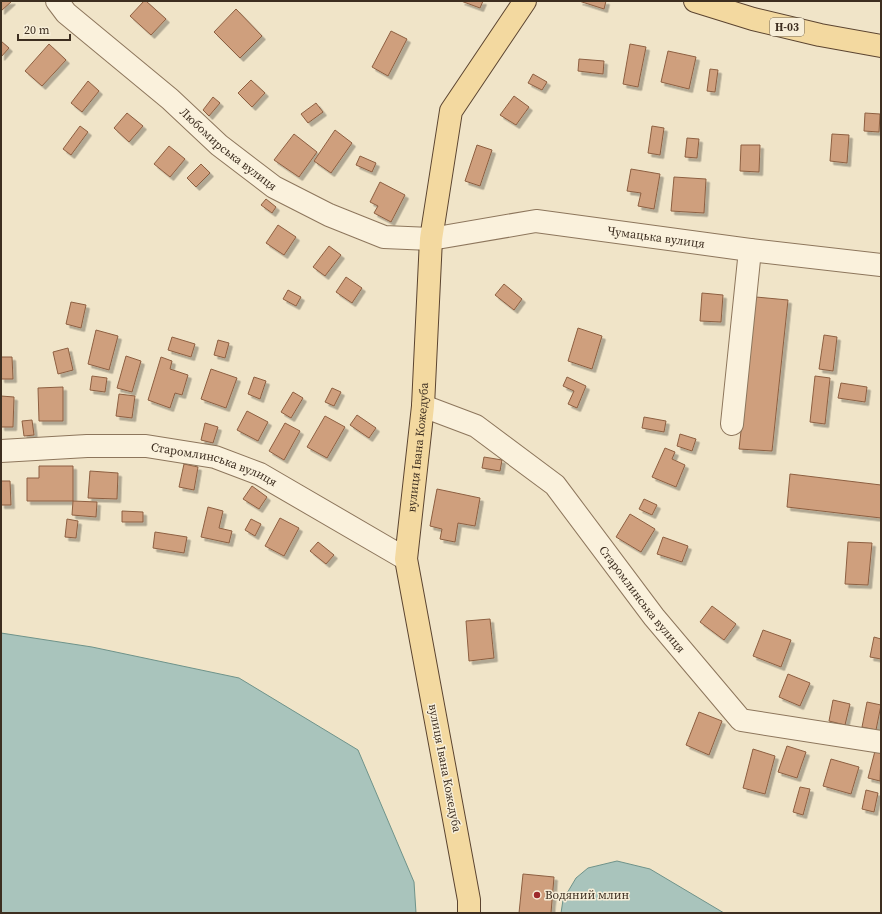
<svg xmlns="http://www.w3.org/2000/svg" width="882" height="914" viewBox="0 0 882 914" font-family="'Source Serif 4',serif">
  <defs>
    <filter id="shadow"><feDropShadow dx="3.5" dy="3.5" stdDeviation="0" flood-color="#0004"/></filter>
  </defs>
  <rect width="100%" height="100%" fill="#f0e4c8"/>
  <path fill="#a9c4bc" stroke="#6f938a" d="M1,633l91,14 147,31 119,72 56,132 2,31h-415z
    M617,861l33,8 74,44h-163l2,-13 13,-22 12,-10z"/>
  <path fill="#cf9f7d" stroke="#8d5f41" filter="url(#shadow)" d="M1,1h11l-11,10z
    M144,1h2l20,18 -15,16 -21,-19z
    M461,1h22l-3,7z
    M579,1h27l-2,8z
    M236,9l26,27 -22,22 -26,-26z
    M391,31l16,8 -19,37 -16,-9z
    M1,41l8,7 -8,9z
    M49,44l17,16 -24,26 -17,-15z
    M630,44l16,3 -8,40 -15,-3z
    M668,51l28,6 -7,32 -28,-7z
    M579,59l25,2 -1,13 -25,-3z
    M710,69l8,1 -3,22 -8,-1z
    M533,74l14,8 -5,8 -14,-7z
    M251,80l14,13 -13,14 -14,-14z
    M88,81l11,10 -17,21 -11,-9z
    M514,96l15,11 -13,18 -16,-10z
    M213,97l7,6 -11,13 -6,-6z
    M316,103l7,9 -15,11 -7,-9z
    M127,113l16,13 -14,16 -15,-14z
    M865,113l15,1 -1,18 -15,-1z
    M80,126l8,6 -17,23 -8,-6z
    M652,126l12,2 -4,27 -12,-2z
    M335,130l17,13 -21,30 -17,-12z
    M294,134l23,18 -18,25 -25,-17z
    M832,134l17,1 -2,28 -17,-2z
    M687,138l12,1 -2,19 -12,-1z
    M477,145l15,5 -12,36 -15,-5z
    M741,145h19l-1,27 -19,-1z
    M169,146l16,13 -15,18 -16,-13z
    M360,156l16,7 -4,9 -16,-7z
    M201,164l9,9 -14,14 -9,-9z
    M631,169l29,5 -6,35 -16,-3 3,-13 -14,-2z
    M674,177l32,2 -2,34 -33,-2z
    M380,182l25,13 -14,27 -17,-9 4,-7 -8,-4z
    M266,199l10,8 -4,6 -11,-8z
    M278,225l18,12 -12,18 -18,-12z
    M329,246l12,9 -16,21 -12,-9z
    M346,277l16,11 -10,15 -16,-11z
    M504,284l18,15 -8,11 -19,-15z
    M288,290l13,7 -5,9 -13,-7z
    M702,293l21,2 -2,27 -21,-1z
    M756,297l32,3 -16,151 -33,-2z
    M71,302l15,3 -5,23 -15,-4z
    M578,328l24,8 -10,33 -24,-8z
    M96,330l22,6 -9,34 -21,-6z
    M824,335l13,2 -4,34 -14,-2z
    M172,337l23,7 -4,13 -23,-7z
    M218,340l11,3 -4,15 -11,-3z
    M68,348l5,22 -15,4 -5,-22z
    M126,356l15,5 -9,31 -15,-4z
    M1,357h11l1,22h-12z
    M161,357l11,4 -2,8 18,6 -6,20 -7,-2 -5,15 -22,-8z
    M211,369l26,9 -11,30 -25,-9z
    M92,376l15,2 -2,14 -15,-2z
    M815,376l15,2 -5,46 -15,-2z
    M254,377l12,4 -6,18 -12,-5z
    M567,377l19,9 -9,22 -9,-4 6,-13 -11,-5z
    M841,383l26,4 -2,15 -27,-4z
    M63,387v34h-24l-1,-33z
    M332,388l9,4 -7,14 -9,-4z
    M293,392l10,6 -12,20 -10,-6z
    M119,394l16,2 -3,22 -16,-2z
    M1,396l13,1 -1,30h-12z
    M247,411l21,11 -10,19 -21,-11z
    M357,415l19,13 -7,10 -19,-13z
    M325,416l20,11 -18,31 -20,-11z
    M644,417l22,4 -2,11 -22,-4z
    M32,420l2,15 -10,1 -2,-15z
    M205,423l13,4 -5,16 -12,-3z
    M285,423l15,8 -16,29 -15,-9z
    M680,434l16,5 -4,12 -15,-5z
    M665,448l10,4 -3,7 13,6 -9,22 -24,-10z
    M484,457l18,3 -2,11 -18,-3z
    M184,464l14,3 -4,23 -15,-3z
    M39,466h34v35h-46v-23h12z
    M90,471l28,2 -1,26 -29,-1z
    M790,474l91,11v33l-94,-11z
    M1,481h9l1,24h-10z
    M252,486l15,11 -8,12 -16,-10z
    M437,489l43,9 -5,28 -17,-3 -3,19 -15,-3 2,-10 -12,-3z
    M644,499l13,6 -5,10 -13,-6z
    M73,501l24,1 -1,15 -24,-2z
    M208,507l15,4 -4,17 13,3 -3,12 -28,-6z
    M122,511l21,1v10h-21z
    M630,514l25,15 -14,23 -25,-15z
    M280,518l19,10 -15,28 -19,-10z
    M67,519l11,2 -2,17 -11,-1z
    M251,519l10,5 -6,12 -10,-6z
    M155,532l32,5 -3,16 -31,-5z
    M663,537l25,9 -6,16 -25,-8z
    M318,542l16,13 -8,9 -16,-13z
    M848,542l24,1 -4,42 -23,-1z
    M712,606l24,18 -12,16 -24,-18z
    M490,619l4,39 -25,3 -3,-40z
    M763,630l28,10 -10,27 -28,-11z
    M874,637l7,2v20l-11,-2z
    M788,674l22,9 -10,23 -21,-9z
    M833,700l17,4 -5,21 -16,-4z
    M867,702l14,3 -5,25 -14,-3z
    M699,712l23,9 -13,34 -23,-10z
    M787,746l19,6 -9,26 -19,-6z
    M753,749l22,7 -10,38 -22,-6z
    M875,751l6,2 -1,28 -12,-3z
    M831,759l28,8 -8,27 -28,-8z
    M800,787l10,2 -7,26 -10,-3z
    M866,790l12,3 -4,19 -12,-3z
    M523,874l31,3 -3,36h-32z"/>
  <g fill="none" stroke-linecap="round" stroke-linejoin="round">
    <defs>
      <g id="minor">
        <path id="s1" d="M57,1l9,12 104,86 49,46 55,42 55,28 55,22 47,2 105,-18 214,29 131,15"/>
        <path id="s2" d="M423,406l53,20 79,59 99,132 87,103 140,22"/>
        <path d="M732,424l18,-174"/>
        <path id="s3" d="M1,451l86,-5h59l69,11 45,17 146,85"/>
      </g>
      <g id="major">
        <path d="M695,1l58,18 67,16 61,11"/>
        <path id="s4" d="M469,913v-13l-63,-341 17,-153 8,-167 20,-128 74,-110"/>
      </g>
    </defs>
    <use href="#minor" stroke="#8d765c" stroke-width="24"/>
    <use href="#major" stroke="#5b4430" stroke-width="24"/>
    <use href="#minor" stroke="#faf1dc" stroke-width="22"/>
    <use href="#major" stroke="#f3d9a0" stroke-width="22"/>
  </g>
  <circle fill="#9e2a2b" stroke="#f7eed8" stroke-width="1.5" cx="537" cy="895" r="4"/>
  <g text-anchor="middle" dominant-baseline="central" stroke-width="3" stroke-linejoin="round" paint-order="stroke">
    <rect fill="#f7eed8" stroke="#756857" stroke-width="1" x="770" y="18" width="34" height="18" rx="3"/>
    <g font-size="11" font-weight="bold" fill="#3d2e20">
      <text x="787" y="27">Н-03</text>
    </g>
    <g font-size="12" fill="#3d2e20" stroke="#f7eed8">
      <text stroke="none"><textPath href="#s1" startOffset="227">Любомирська вулиця</textPath></text>
      <text stroke="none"><textPath href="#s1" startOffset="682">Чумацька вулиця</textPath></text>
      <text stroke="none"><textPath href="#s4" startOffset="472">вулиця Івана Кожедуба</textPath></text>
      <text stroke="none"><textPath href="#s3" startOffset="216">Старомлинська вулиця</textPath></text>
      <text stroke="none"><textPath href="#s2" startOffset="299">Старомлинська вулиця</textPath></text>
      <text transform="translate(445 768) rotate(79)">вулиця Івана Кожедуба</text>
    </g>
    <g font-size="12" fill="#3d2e20" stroke="#f7eed8" text-anchor="start">
      <text x="545" y="895">Водяний млин</text>
    </g>
  </g>
  <rect width="882" height="914" fill="none" stroke="#3d2e20" stroke-width="4"/>
  <path d="M18 34v6h52v-6" fill="none" stroke="#3d2e20" stroke-width="2"/>
  <text x="24" y="34" font-size="12" fill="#3d2e20" stroke="#f7eed8" stroke-width="3" paint-order="stroke">20 m</text>
</svg>
